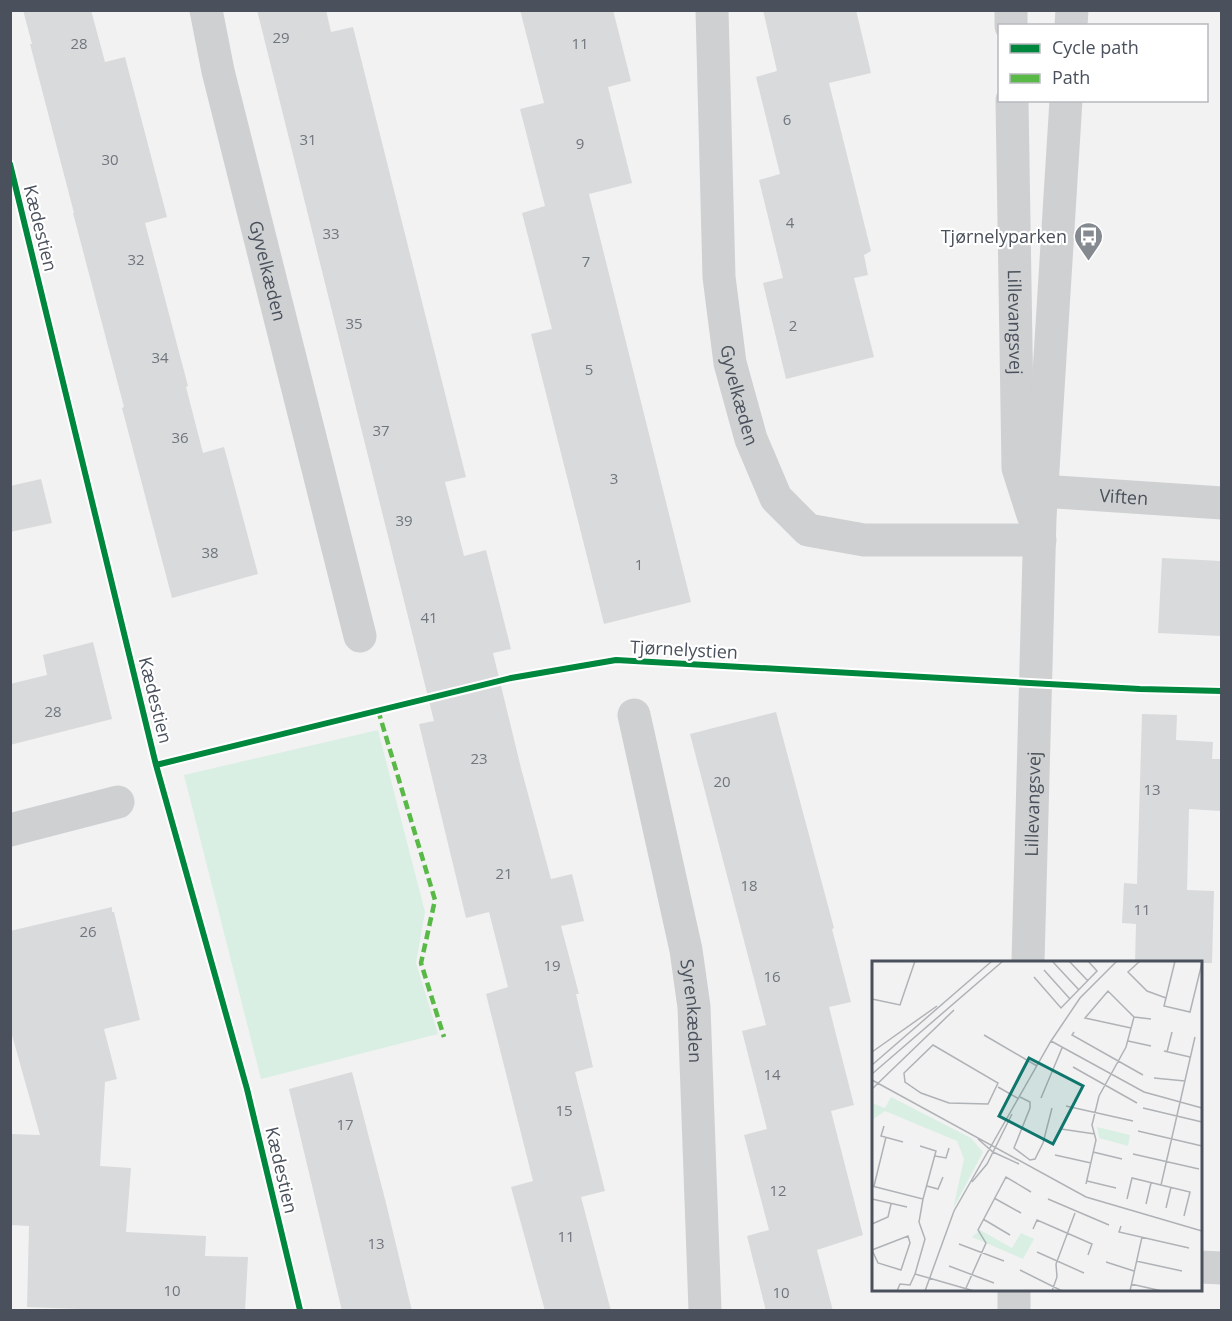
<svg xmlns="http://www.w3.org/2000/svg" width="1232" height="1321" viewBox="0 0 1232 1321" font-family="'Open Sans',sans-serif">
  <rect width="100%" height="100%" fill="#f2f2f2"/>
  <path fill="#d9efe4" d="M378,730l47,182 -9,51 22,71 -177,45 -77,-304z"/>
  <path fill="#d9dadc" d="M23,10h68l14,52 20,-5 42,160 -22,6 43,163 -2,1 17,66 21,-6 34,127 -86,24 -50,-190 2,-1 -51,-194h1l-44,-169h2z
    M257,10h69l5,22 22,-5 113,450 -21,5 19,74 22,-6 25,99 -18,4 28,115 30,111 21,-5 12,47 -23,5 18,68h-3l17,73 -18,5 30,119 -24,6 30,114h-66l-34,-124 22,-6 -47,-187 22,-7 -19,-75 -23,6 -47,-194 15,-3z
    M520,10h93l18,71 -23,6 24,96 -43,11 102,408 -87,22 -73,-290 21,-5 -30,-116 23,-7 -25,-97 24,-6z
    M763,10h93l15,63 -42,10 42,168 -7,4 4,20 -14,3 20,79 -88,22 -23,-96 20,-5 -24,-98 21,-6 -24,-97 21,-6z
    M41,479l11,44 -42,9v-46z
    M1162,558l59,3v75l-63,-3z
    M93,642l19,77 -102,26v-61l37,-9 -4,-20z
    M776,712l58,216 -2,1 19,73 -22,5 25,98 -23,6 32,124 -46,15 16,61h-67l-19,-75 22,-6 -25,-95 23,-6 -25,-98 24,-6 -76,-291z
    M1142,714l35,1 -1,25 37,2 -1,17h9v52l-32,-2 -2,81 27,1 -2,72h-77l1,-39 -14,-1 2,-40 13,1z
    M112,907v5h2l26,108 -36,9 13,50 -12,3 -5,84 31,2 -5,64 80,4 -1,20 43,1 -3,54 -137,-2v1l-81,-3 2,-81 -19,-1v-91l30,1 -30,-107v-97z
    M352,1072l34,131 26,108h-70l-53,-222z"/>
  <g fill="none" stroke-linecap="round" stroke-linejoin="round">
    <g stroke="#ced0d2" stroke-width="33">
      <path id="s1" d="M206,10l12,61 142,565"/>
      <path id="s2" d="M712,10l7,267 11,86 21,76 25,59 32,32 56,10h176"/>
      <path d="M1011,10v16"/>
      <path d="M1071,26l1,-16"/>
      <path id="s3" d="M1012,100l6,368 15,47"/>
      <path id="s4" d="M1026,490l196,13"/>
      <path id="s5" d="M634,715l52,235 8,57 11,303"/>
      <path d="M10,830l108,-28"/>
      <path id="s6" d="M1028,962l12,-444 26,-418"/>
      <path d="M1200,1267l22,1"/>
      <path d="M1014,1310v-20"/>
    </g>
    <path stroke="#58b947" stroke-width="4.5" stroke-dasharray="9 4.5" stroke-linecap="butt" d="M378,710l57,190 -14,63 23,74"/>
    <defs>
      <path id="cycleway" d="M10,164l146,601 91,324 53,221
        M156,765l355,-87 105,-18 524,29 82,2"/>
    </defs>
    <use href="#cycleway" stroke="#fff" stroke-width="10"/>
    <use href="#cycleway" stroke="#00873e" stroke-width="6"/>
  </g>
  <defs>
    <symbol id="bus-pin" viewBox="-11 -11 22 30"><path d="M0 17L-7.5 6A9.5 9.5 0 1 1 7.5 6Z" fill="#858990" stroke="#fff"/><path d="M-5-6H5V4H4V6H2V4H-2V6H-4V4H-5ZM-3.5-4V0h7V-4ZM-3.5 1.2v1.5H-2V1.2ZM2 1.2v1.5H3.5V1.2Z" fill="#fff"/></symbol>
  </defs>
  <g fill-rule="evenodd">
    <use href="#bus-pin" x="1072" y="220" width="33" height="45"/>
  </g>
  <g text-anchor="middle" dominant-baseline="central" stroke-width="4.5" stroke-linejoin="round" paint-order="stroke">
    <g font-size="15" fill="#6f757d">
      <text x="281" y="37">29</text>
      <text x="79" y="43">28</text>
      <text x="580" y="43">11</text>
      <text x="787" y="119">6</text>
      <text x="308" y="139">31</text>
      <text x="580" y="143">9</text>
      <text x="110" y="159">30</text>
      <text x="790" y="222">4</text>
      <text x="331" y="233">33</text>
      <text x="136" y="259">32</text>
      <text x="586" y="261">7</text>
      <text x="354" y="323">35</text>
      <text x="793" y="325">2</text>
      <text x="160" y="357">34</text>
      <text x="589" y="369">5</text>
      <text x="381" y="430">37</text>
      <text x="180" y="437">36</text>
      <text x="614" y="478">3</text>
      <text x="404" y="520">39</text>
      <text x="210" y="552">38</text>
      <text x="639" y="564">1</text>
      <text x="429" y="617">41</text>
      <text x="53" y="711">28</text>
      <text x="479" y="758">23</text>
      <text x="722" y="781">20</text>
      <text x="1152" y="789">13</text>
      <text x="504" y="873">21</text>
      <text x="749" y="885">18</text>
      <text x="1142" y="909">11</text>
      <text x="88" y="931">26</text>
      <text x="552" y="965">19</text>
      <text x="772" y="976">16</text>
      <text x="772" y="1074">14</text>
      <text x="564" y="1110">15</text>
      <text x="345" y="1124">17</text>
      <text x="778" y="1190">12</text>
      <text x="566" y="1236">11</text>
      <text x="376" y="1243">13</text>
      <text x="172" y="1290">10</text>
      <text x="781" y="1292">10</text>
    </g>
    <g font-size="18" fill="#4a515c" stroke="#fff">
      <text transform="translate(41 228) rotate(76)">Kædestien</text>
      <text stroke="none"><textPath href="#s1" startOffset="268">Gyvelkæden</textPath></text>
      <text stroke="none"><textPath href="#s3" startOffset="222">Lillevangsvej</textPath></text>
      <text stroke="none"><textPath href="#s2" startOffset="387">Gyvelkæden</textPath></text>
      <text stroke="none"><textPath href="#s4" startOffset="98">Viften</textPath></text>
      <text transform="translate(684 649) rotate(3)">Tjørnelystien</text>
      <text transform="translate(156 700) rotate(76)">Kædestien</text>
      <text stroke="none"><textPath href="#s6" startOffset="158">Lillevangsvej</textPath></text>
      <text stroke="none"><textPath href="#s5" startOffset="302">Syrenkæden</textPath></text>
      <text transform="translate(282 1170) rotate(77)">Kædestien</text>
    </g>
    <g font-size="18" fill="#4a515c" stroke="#fff" text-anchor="end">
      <text x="1067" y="236">Tjørnelyparken</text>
    </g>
  </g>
  <g transform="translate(872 961)">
    <rect width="330" height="330" fill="#f2f2f2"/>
    <path d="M19,136l80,41 12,14 -30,57 11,-50 -7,-18 -72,-30 -13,9v-17l13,5zM225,166l33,8 -2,11 -29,-8zM108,269l32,18 9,-15 13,6 -11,20 -51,-22z" fill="#d9efe4"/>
    <path fill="none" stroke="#afb2b6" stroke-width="1.5" d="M197,0l19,20M268,0l-12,11 19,19 19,7 9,-37M181,1l26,28M172,9l26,29M162,16l27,31 36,-37 -9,-10M294,37l-2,8 26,6 12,-49M0,38l28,6 15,-44M259,67l-46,-10 23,-27 26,26 17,2M202,71l-2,3 71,40M112,74l53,31M179,80l93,51 58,16M256,80l23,5M61,84l65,38 -10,21 -39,-1 -28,-10 -16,-11 -1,-9zM292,90l26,6M0,91l65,-46M295,91l5,-20M0,104l120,-104M201,106l64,36M0,113l131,-113M282,117l31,3M0,119l214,117 116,34M126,126l21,12M0,128l82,-79M148,136l10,5v6l-16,40 16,12 5,-1 8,-16 9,-35M169,137l21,-50M194,145l67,15M271,147l59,14M12,165l-3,10 22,6M189,168l34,5M266,170l64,15M106,178l15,13 26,12M48,185l16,5 -13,48M221,191l29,7M261,193l66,15M183,194l36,8M63,195l11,2 3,-10M215,220l29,7M100,221l15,-18 25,-50M214,223l10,-44 -4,-15 7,-29 27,-49 8,-30M289,224l34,-148M0,225l51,13 -4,23 6,17 -10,35 59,17M2,225l12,-49M55,225l11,3 5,-12M122,237l27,15M0,238l35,8M176,238l61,26M255,238l5,-21 58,14 -6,24M274,243l5,-21M294,247l5,-21M111,258l27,16M0,263l16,-7 3,-13M249,265l-2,6 70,16M161,268l4,-9 55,24 -4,11M36,275l2,7 -9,27 -23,-7 -6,-13zM87,283l45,17M165,291l47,21M264,300l46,10M234,301l28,9M77,305l45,17M148,309l42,21M259,323l31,7M94,327l20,-45 -8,-13 28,-53 25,15M25,330l3,-7 10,1 5,-11M53,330l29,-80 97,-170 29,-43 37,-37M180,330l5,-14 -1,-13 19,-51M258,330l12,-54"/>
    <path fill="#0f766e" fill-opacity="0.15" stroke="#0f766e" stroke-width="3" d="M157,97l54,28 -30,58 -54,-28z"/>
    <rect width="330" height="330" fill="none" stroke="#4a515c" stroke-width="3"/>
  </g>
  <rect width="1232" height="1321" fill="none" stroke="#4a515c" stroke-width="24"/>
  <rect x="998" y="24" width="210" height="78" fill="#ffffff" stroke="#b7b9be" stroke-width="1.5"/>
  <rect x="1010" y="44" width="30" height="9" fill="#00873e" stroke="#b7b9be" stroke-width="1.5"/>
  <text x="1052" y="54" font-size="18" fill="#4a515c">Cycle path</text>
  <rect x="1010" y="74" width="30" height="9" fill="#58b947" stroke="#b7b9be" stroke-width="1.5"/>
  <text x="1052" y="84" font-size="18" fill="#4a515c">Path</text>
</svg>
